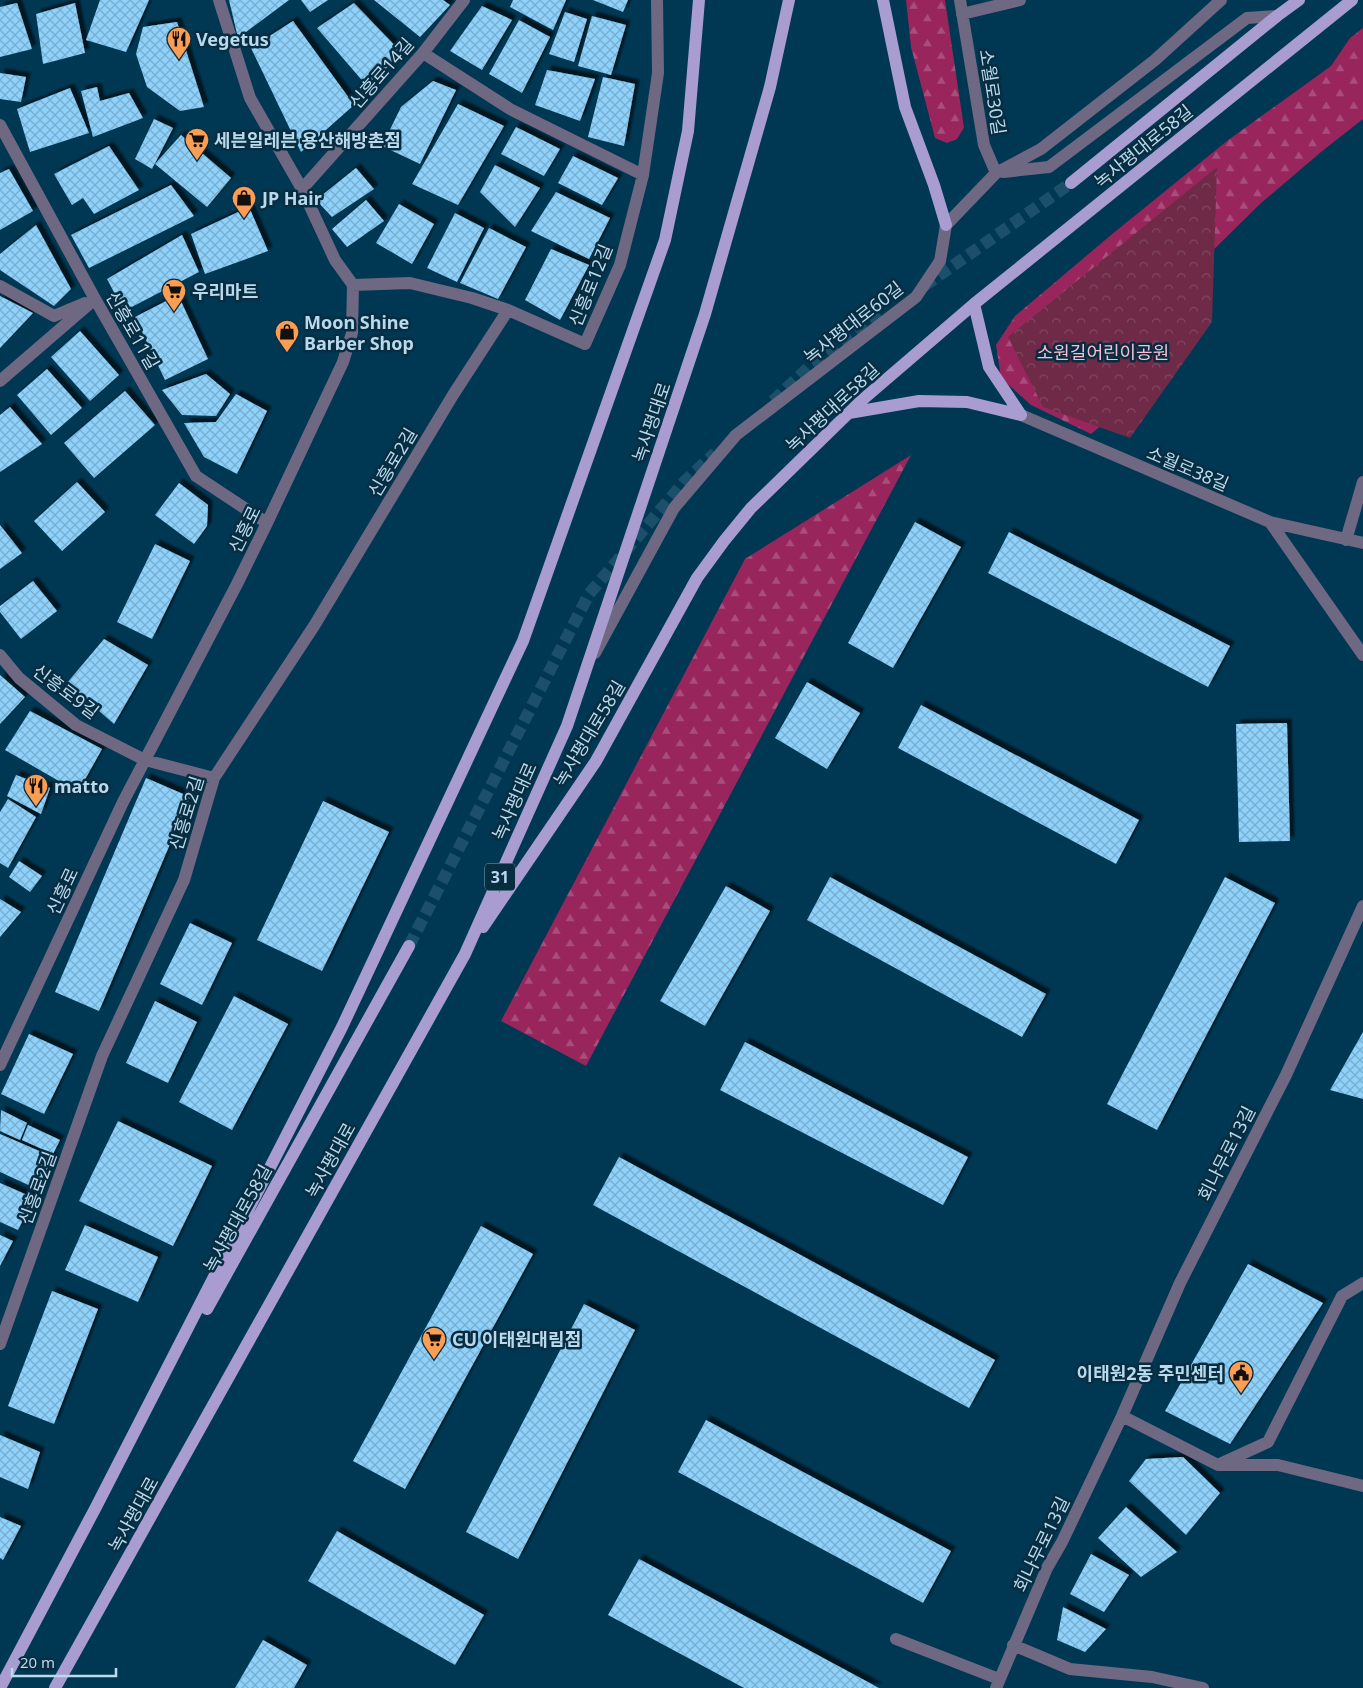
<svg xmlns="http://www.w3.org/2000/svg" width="1363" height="1688" viewBox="0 0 1363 1688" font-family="'Noto Sans','Noto Sans KR',sans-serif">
  <defs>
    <pattern id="forest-firs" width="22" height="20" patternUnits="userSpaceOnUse" patternTransform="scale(1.25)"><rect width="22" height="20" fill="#98255c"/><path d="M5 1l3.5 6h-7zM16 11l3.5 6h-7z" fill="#a84e7c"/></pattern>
    <pattern id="park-crowns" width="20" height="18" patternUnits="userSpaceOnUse" patternTransform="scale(1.25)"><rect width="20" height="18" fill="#6e2a47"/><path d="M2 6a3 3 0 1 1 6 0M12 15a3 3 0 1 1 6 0" fill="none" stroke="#814862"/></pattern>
    <pattern id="building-cross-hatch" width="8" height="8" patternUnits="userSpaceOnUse" patternTransform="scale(1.25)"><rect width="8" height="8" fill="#8ed1fa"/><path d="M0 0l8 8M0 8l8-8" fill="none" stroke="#78adcd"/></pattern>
    <filter id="shadow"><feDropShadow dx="4.5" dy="-4.5" stdDeviation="1" flood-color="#0009"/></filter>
  </defs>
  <rect width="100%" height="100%" fill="#003853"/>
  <path fill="url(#forest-firs)" d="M906,0h39l19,128 -7,11 -10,4 -12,-5 -24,-91z
    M1363,28v91l-42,33 -61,52 -64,63 -82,148 -23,19 -60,-29 -30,-27 -5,-33 19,-29 96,-81 116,-94 104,-75 19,-28z
    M911,455l-325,611 -85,-45 244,-462z"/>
  <path fill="url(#park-crowns)" d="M1217,167l-5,155 -82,116 -87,-31 -35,-70z"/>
  <path fill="url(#building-cross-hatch)" filter="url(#shadow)" d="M100,0h49l-23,52 -40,-12z
    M229,0h60l-51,38z
    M301,0h27l-18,12z
    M374,0h69l7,5 -30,32z
    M513,0h53l-13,30 -43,-23z
    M593,0h35l-5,12z
    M17,3l15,46 -32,8v-50z
    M75,3l10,50 -42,11 -7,-50z
    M354,3l49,51 -37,31 -49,-57z
    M482,6l30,14 -30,50 -32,-19z
    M565,12l22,7 -13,43 -25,-8z
    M592,16l34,9 -15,50 -33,-9z
    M519,20l31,17 -28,56 -33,-19z
    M293,21l61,84 -53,47 -50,-104z
    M177,22l27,85 -24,4 -33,-24 -11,-33 7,-27z
    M547,70l48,9 -15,42 -45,-16z
    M0,73l26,4 -5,25 -21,-3z
    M603,77l32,7 -11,62 -36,-9z
    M433,81l23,9 -36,74 -38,-18 19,-39z
    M97,87l3,14 29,-8 14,25 -50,19 -12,-46z
    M70,88l19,45 -59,19 -13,-43z
    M458,104l46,22 -46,79 -46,-21z
    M154,119l19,9 -21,41 -17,-10z
    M516,127l44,22 -16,27 -43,-22z
    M181,135l50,43 -24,29 -52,-43z
    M109,146l30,44 -45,24 -11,-16 -11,7 -18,-31z
    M573,156l45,22 -16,27 -44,-22z
    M495,165l45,23 -25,39 -35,-35z
    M356,168l18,21 -42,28 -16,-17z
    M9,169l24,42 -33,19v-57z
    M171,185l23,31 -105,52 -18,-33z
    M556,192l54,26 -21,41 -58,-28z
    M366,200l18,21 -37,26 -15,-18z
    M399,204l35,20 -22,40 -36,-21z
    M249,207l19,44 -63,23 -14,-40z
    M455,213l29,15 -27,54 -30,-14z
    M36,225l35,64 -17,17 -54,-36v-16z
    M489,228l37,19 -28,52 -38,-16z
    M182,235l17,37 -75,39 -17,-32z
    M551,249l38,16 -29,55 -35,-20z
    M178,295l30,64 -43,21 -30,-63z
    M0,296l33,17 -33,35z
    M80,331l39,44 -29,26 -39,-44z
    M47,369l35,39 -31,27 -34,-40z
    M206,374l24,20 -14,22 -34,-1 -20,-25z
    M125,391l30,34 -61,53 -30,-35z
    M236,394l31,17 -30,63 -33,-17 -20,-34 32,-1z
    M10,407l32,37 -42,28v-57z
    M77,482l28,30 -43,39 -28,-30z
    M179,483l29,22 -1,21 -13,18 -39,-29z
    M915,522l46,25 -68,121 -45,-25z
    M0,525l22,28 -22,16z
    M1009,532l221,114 -22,41 -220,-114z
    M155,544l35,17 -38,78 -35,-17z
    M33,581l24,30 -36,28 -21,-27v-6z
    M104,639l44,26 -34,59 -47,-41z
    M0,675l25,22 -25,27z
    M807,682l53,31 -33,56 -52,-31z
    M921,705l218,115 -23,44 -218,-116z
    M30,711l72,38 -24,43 -73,-42z
    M1287,723l3,118 -51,1 -3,-118z
    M16,775l34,13 -9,26 -34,-18z
    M146,778l44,19 -91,214 -44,-19z
    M8,799l28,18 -28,51 -8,-5v-51z
    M323,801l66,31 -67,139 -65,-31z
    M19,861l23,15 -12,16 -21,-15z
    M830,877l216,117 -24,43 -215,-117z
    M1225,877l50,26 -118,227 -50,-26z
    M726,886l44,25 -65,115 -45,-25z
    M0,899l21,13 -21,25z
    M190,923l42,20 -30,62 -42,-21z
    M234,996l54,28 -56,106 -53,-28z
    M155,1001l42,21 -29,61 -42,-20z
    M1363,1032v67l-33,-9z
    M29,1034l44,20 -29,60 -43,-20z
    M745,1042l223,115 -25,48 -223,-115z
    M1,1110l26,13 -7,17 -20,-9z
    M118,1121l94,45 -39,80 -94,-45z
    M28,1125l32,15 -7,14 -31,-14z
    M0,1134l53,23 -16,32 -37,-17z
    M619,1157l376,203 -26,48 -376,-203z
    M0,1183l34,15 -16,32 -18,-8z
    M85,1225l73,32 -20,45 -73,-32z
    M481,1226l52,28 -128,235 -52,-28z
    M0,1235l13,6 -13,25z
    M1248,1264l75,39 -93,141 -65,-33z
    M52,1291l46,18 -44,115 -46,-18z
    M584,1304l51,26 -117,229 -52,-27z
    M706,1420l245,131 -28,52 -245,-131z
    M0,1435l40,17 -12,37 -28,-12z
    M1183,1457l37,36 -34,42 -57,-54 17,-22z
    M1126,1507l51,45 -36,25 -43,-39z
    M0,1517l21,9 -18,34 -3,-2z
    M337,1531l147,84 -29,50 -147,-84z
    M1091,1554l38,21 -25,37 -34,-18z
    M639,1559l240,129h-135l-136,-73z
    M1063,1607l43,22 -21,23 -28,-12z
    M263,1640l44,25 -13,23h-59z"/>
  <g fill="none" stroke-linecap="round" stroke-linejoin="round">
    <path stroke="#1c506a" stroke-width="12" stroke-dasharray="12 6" stroke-linecap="butt" d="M924,286l147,-103
      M773,401l36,-34 74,-52
      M409,946l180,-352 95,-112 31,-29"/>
    <path stroke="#6f6882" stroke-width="12" d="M960,0l24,145 12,28
      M962,14l58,-14
      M423,53l87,56 133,66
      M0,125l95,174 101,177 71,47
      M1003,172l46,-5 198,-149 30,-2
      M302,189l121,-136 41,-53
      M353,285l57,-2 62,15 36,12 77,34 35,-79 23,-90 15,-102 -1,-73
      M0,286l54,30 31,-13
      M0,381l95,-82
      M1021,415l249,107 93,21
      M1270,522l93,133
      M1346,540l17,-58
      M595,653l79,-145 62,-73 180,-138 24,-36 6,-36 50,-52 45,-24 114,-89 66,-60
      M0,655l19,23 57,47 69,35 69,18
      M0,1065l123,-263 114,-218 30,-61 76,-161 9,-29 1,-48 -18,-25 -33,-71 -52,-91 -31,-98
      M0,1344l102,-288 82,-176 30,-102 100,-152 139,-231 55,-85
      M1122,1416l96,49h60l85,21
      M1222,1463l46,-21 74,-146 21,-13
      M896,1639l103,40
      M1013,1645l57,24 82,8 51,11
      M996,1688l51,-120 15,-26 60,-126 58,-133 106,-208 77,-169"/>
    <path stroke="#a99cd0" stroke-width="12" d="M883,0l22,107 29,78 12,40
      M1071,183l206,-167 22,-16
      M849,413l70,-12 48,1 54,13 -32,-48 -15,-63
      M483,927l113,-166 101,-183 27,-37 27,-33 110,-107 113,-97 378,-304
      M207,1309l202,-363
      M0,1688l96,-181 246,-480 181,-386 142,-401 23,-109 11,-131
      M55,1688l410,-734 102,-228 138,-412 65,-227 19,-87"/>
  </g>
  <defs>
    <symbol id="restaurant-pin" viewBox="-11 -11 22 30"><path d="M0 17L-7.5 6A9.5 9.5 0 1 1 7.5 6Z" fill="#fc9d54" stroke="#082d40"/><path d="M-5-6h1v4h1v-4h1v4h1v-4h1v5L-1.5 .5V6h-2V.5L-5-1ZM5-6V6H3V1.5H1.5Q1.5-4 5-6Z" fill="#111"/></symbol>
    <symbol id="supermarket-pin" viewBox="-11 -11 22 30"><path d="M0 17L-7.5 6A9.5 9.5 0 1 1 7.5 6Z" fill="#fc9d54" stroke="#082d40"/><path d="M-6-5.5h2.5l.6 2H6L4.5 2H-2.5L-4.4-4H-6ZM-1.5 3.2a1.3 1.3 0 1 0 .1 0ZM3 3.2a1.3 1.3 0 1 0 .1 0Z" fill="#111"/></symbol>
    <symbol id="shop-pin" viewBox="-11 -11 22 30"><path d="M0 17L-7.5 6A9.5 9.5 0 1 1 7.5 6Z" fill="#fc9d54" stroke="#082d40"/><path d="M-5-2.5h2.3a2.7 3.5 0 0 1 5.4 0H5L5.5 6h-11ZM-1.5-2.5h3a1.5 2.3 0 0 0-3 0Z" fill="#111"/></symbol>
    <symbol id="civic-pin" viewBox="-11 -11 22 30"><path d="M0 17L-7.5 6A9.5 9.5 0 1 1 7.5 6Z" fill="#fc9d54" stroke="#082d40"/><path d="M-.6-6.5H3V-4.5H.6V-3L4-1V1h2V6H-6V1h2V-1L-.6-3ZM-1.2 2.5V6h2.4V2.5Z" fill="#111"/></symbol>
  </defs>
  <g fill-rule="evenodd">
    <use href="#restaurant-pin" x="165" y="25" width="28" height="38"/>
    <use href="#supermarket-pin" x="183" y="126" width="28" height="38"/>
    <use href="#shop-pin" x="230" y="184" width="28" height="38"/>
    <use href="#supermarket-pin" x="160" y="277" width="28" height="38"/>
    <use href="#shop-pin" x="273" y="318" width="28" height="38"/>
    <use href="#restaurant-pin" x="22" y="772" width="28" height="38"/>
    <use href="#supermarket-pin" x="420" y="1325" width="28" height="38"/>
    <use href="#civic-pin" x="1227" y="1359" width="28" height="38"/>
  </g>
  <g text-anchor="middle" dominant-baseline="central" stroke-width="5" stroke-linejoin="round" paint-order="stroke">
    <rect fill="#082d40" stroke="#84a5b9" stroke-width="1" x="485" y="863.5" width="30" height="27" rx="4"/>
    <g font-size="16" font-weight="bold" fill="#b9d9ed">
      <text x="500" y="877">31</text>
    </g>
    <g font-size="18" font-weight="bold" fill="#b9d9ed" stroke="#082d40" text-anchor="start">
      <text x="196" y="39">Vegetus</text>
      <text x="214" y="140">세븐일레븐 용산해방촌점</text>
      <text x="262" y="198">JP Hair</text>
      <text x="192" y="291">우리마트</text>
      <text x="304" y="322">Moon Shine<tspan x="304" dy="21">Barber Shop</tspan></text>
      <text x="54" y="786">matto</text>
      <text x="452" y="1339">CU 이태원대림점</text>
      <text x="1224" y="1373" text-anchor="end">이태원2동 주민센터</text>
    </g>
    <g font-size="18" fill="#b9d9ed" stroke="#082d40">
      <text transform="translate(381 73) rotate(-49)">신흥로14길</text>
      <text transform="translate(993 92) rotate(81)">소월로30길</text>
      <text transform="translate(1143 146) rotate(-39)">녹사평대로58길</text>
      <text transform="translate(590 285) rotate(-68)">신흥로12길</text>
      <text transform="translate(853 322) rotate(-38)">녹사평대로60길</text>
      <text transform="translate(133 330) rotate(60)">신흥로11길</text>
      <text transform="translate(832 407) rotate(-43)">녹사평대로58길</text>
      <text transform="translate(651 422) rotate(-71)">녹사평대로</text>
      <text transform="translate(392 462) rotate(-59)">신흥로2길</text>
      <text transform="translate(1188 468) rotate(23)">소월로38길</text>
      <text transform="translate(244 529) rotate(-64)">신흥로</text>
      <text transform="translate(66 691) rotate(37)">신흥로9길</text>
      <text transform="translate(589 733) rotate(-59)">녹사평대로58길</text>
      <text transform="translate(514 801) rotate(-66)">녹사평대로</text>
      <text transform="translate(186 813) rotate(-73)">신흥로2길</text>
      <text transform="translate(62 891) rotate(-65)">신흥로</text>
      <text transform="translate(1226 1153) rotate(-63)">회나무로13길</text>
      <text transform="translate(330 1160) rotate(-61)">녹사평대로</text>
      <text transform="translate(37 1188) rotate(-70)">신흥로2길</text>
      <text transform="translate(237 1218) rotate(-61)">녹사평대로58길</text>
      <text transform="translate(133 1514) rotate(-61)">녹사평대로</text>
      <text transform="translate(1041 1544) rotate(-64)">회나무로13길</text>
    </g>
    <g font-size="18" fill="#fbbed3" stroke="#082d40">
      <text x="1103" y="352">소원길어린이공원</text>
    </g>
  </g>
  <path d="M12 1668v8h104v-8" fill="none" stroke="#b9d9ed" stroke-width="2.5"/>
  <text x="20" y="1668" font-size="15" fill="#b9d9ed" stroke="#082d40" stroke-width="4" paint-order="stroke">20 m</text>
</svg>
